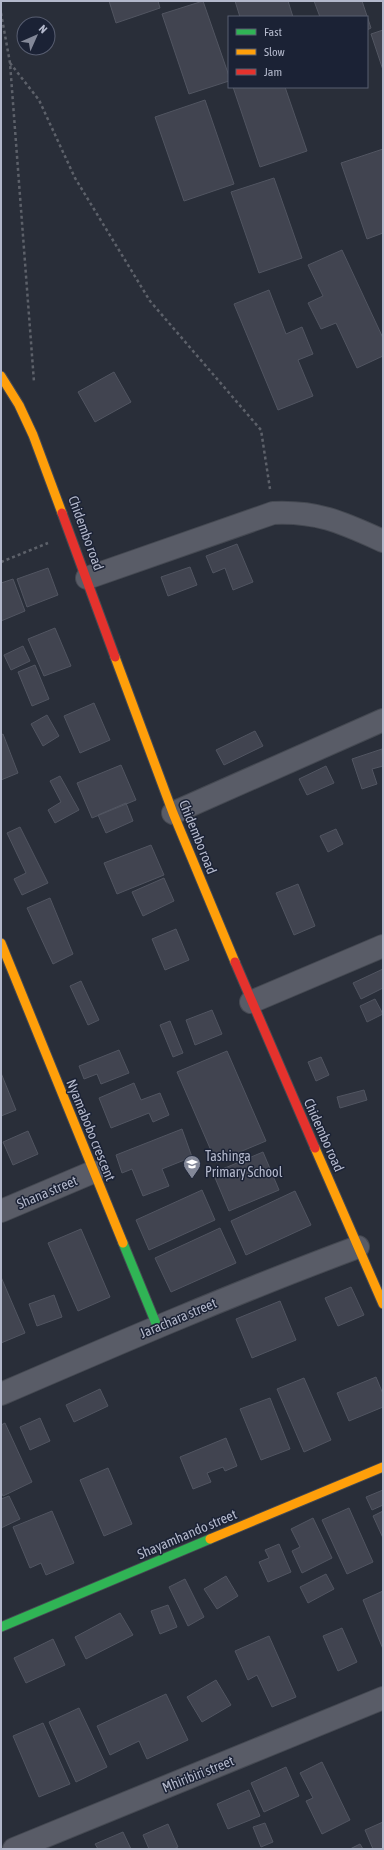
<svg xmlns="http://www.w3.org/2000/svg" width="384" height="1850" viewBox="0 0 384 1850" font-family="'Asap Condensed',sans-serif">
  <rect width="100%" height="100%" fill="#292e39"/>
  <path fill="#414450" stroke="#515561" d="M109,1h49l2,7 -44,15z
    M203,1l26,75v5l-40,13 -27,-80z
    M235,1h53l5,16h-53z
    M314,1h48l9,27 -4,2v-13h-47z
    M383,30v40l-12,-36z
    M233,87h52l22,64 -47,16z
    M205,100l29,84 -50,17 -29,-84z
    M383,149v84l-16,6 -26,-76z
    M274,178l28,80 -43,15 -28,-81z
    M342,250l41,88v18l-26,12 -21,-45 -15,6 -13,-26 15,-7 -15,-31z
    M269,290l17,44 16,-7 11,27 -15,6 15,36 -35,14 -44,-106z
    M114,372l17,30 -36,20 -17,-30z
    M237,544l16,38 -20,8 -8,-22 -12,5 -7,-17z
    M190,567l7,18 -29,11 -7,-19z
    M48,568l10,27 -31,12 -10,-28z
    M13,579l12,32 -24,10v-38z
    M55,628l16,38 -27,10 -16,-37z
    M23,646l7,15 -19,9 -7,-15z
    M35,665l14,34 -17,7 -14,-34z
    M94,703l16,37 -30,13 -16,-37z
    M47,715l12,21 -16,10 -12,-22z
    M255,731l8,15 -39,19 -8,-15z
    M3,734l15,39 -17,7v-45z
    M382,749l1,17 -11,3 5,15 -15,5 -10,-30z
    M121,765l15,35 -44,18 -15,-35z
    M326,766l8,17 -27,12 -8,-16z
    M60,776l19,34 -24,13 -7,-13 13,-8 -11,-21z
    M126,803l7,18 -27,12 -8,-18z
    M20,827l28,56 -26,12 -8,-16 12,-6 -19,-40z
    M336,829l7,15 -15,8 -8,-16z
    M151,845l13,30 -47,19 -13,-31z
    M164,878l10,23 -31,15 -11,-24z
    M298,884l17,42 -21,9 -18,-42z
    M50,898l23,56 -20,10 -26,-56z
    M176,929l13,31 -24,10 -13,-31z
    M383,969v19l-22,11 -8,-16z
    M81,981l18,39 -11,5 -18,-39z
    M375,999l8,15 -16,8 -7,-16z
    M212,1010l10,24 -27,11 -9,-25z
    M170,1021l13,32 -10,4 -13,-32z
    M119,1050l10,23 -28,11 -4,-10 -13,5 -5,-13z
    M227,1051l39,90 -50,21 -39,-90z
    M321,1057l8,18 -13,6 -8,-19z
    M1,1073l15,37 -15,6z
    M134,1083l7,17 19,-7 9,22 -16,7 -4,-9 -38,15 -12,-30z
    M364,1090l3,10 -27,8 -3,-11z
    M182,1129l10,28 -30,12 7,17 -26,10 -11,-27 -10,4 -6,-18z
    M28,1131l10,23 -25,11 -10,-23z
    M263,1152l16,38 -50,21 -16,-38z
    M202,1190l13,30 -66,30 -13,-30z
    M295,1191l16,34 -65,30 -15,-34z
    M220,1228l16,35 -65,29 -16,-34z
    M81,1229l29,68 -32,14 -30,-68z
    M1,1277l24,56 -24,10z
    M351,1287l13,28 -26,11 -13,-28z
    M54,1295l8,22 -25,9 -8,-22z
    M280,1301l16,39 -44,18 -16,-39z
    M376,1377l7,17v13l-34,14 -12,-28z
    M304,1378l27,62 -27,12 -27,-63z
    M100,1389l8,17 -34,16 -8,-17z
    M270,1398l20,51 -29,11 -21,-51z
    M40,1418l10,23 -20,9 -10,-23z
    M5,1423l27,59 -29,14 -2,-4v-67z
    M226,1438l11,28 -12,5 -2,-4 -16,6 4,9 -18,7 -13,-32z
    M108,1468l24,56 -28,12 -24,-56z
    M383,1490v15l-11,5 -6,-13z
    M9,1496l11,23 -19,9v-29z
    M349,1508l24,54 -26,12 -25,-54z
    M52,1511l22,52 -28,12 -5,-12 -11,5 -17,-41z
    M383,1511v27l-10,-22z
    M313,1518l19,40 -30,15 -10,-22 8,-4 -9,-18z
    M279,1544l12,28 -23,10 -9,-20 10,-4 -4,-8z
    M326,1574l8,15 -26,14 -8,-16z
    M226,1576l12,20 -21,13 -13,-20z
    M185,1579l19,38 -16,9 -19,-39z
    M383,1591v58l-20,-49z
    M168,1605l9,22 -17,7 -9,-23z
    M120,1613l13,22 -47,24 -11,-22z
    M342,1628l15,34 -19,9 -15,-35z
    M269,1636l27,61 -24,10 -15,-32 -9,5 -13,-29z
    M53,1639l12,26 -39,18 -12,-25z
    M216,1680l15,25 -29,17 -15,-25z
    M166,1694l22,46 -41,19 -8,-18 -29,14 -13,-29z
    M79,1708l28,59 -31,15 -27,-60z
    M43,1723l27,61 -31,13 -26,-61z
    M322,1762l28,58 -28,14 -16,-33 7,-3 -13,-25z
    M286,1767l13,29 -35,16 -13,-29z
    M249,1790l11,26 -32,13 -11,-25z
    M383,1822v27h-10l-8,-19z
    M265,1823l8,19 -12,5 -8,-20z
    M168,1824l10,23 -4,2h-25l-6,-14z
    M123,1832l8,17h-33l-3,-5z
    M360,1844l3,5h-13z"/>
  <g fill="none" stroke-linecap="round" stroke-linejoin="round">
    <defs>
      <path id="street" d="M87,578l186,-65c46,-2 70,10 110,28
        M173,813l210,-93
        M251,1002l132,-56
        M1,1211l92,-39
        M1,1394c118,-51 236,-102 357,-147
        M14,1849l369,-151"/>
      <path id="fast" d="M123,1243l34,83
        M1,1627l209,-88"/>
      <path id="slow" d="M1,376l18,29 14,30 29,78
        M115,657l58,156 62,149
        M1,943l122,300
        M315,1148l68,156
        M210,1539l173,-72"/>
      <path id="jam" d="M62,513l53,144
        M235,962l80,186"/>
    </defs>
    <use href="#street" stroke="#454952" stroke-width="24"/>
    <use href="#fast" stroke="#454952" stroke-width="11"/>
    <use href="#slow" stroke="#454952" stroke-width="11"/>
    <use href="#jam" stroke="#454952" stroke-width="11"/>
    <path stroke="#5d616a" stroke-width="2.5" stroke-dasharray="3 3" stroke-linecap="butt" d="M1,13l9,50 24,319
      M10,63l29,37 36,78 75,123 111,129 9,59
      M1,562l47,-19"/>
    <use href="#street" stroke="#595c67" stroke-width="22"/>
    <use href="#fast" stroke="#30b455" stroke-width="9"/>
    <use href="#slow" stroke="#ff9f0a" stroke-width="9"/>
    <use href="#jam" stroke="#e5322d" stroke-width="9"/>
  </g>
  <defs>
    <symbol id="school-pin" viewBox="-11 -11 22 30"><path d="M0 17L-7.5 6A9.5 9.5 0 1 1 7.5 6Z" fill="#838898" stroke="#1b2235"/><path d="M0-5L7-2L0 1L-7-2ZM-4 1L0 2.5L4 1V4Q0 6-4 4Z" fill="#fff"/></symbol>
  </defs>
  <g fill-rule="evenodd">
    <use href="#school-pin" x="182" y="1154" width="20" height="27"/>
  </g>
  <g text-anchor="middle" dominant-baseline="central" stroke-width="3" stroke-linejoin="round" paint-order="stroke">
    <g font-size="14" fill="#b3b8cb" stroke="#1b2235">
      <text transform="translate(86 533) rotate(70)">Chidembo road</text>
      <text transform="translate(198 837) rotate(68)">Chidembo road</text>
      <text transform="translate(91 1130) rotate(68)">Nyamabobo crescent</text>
      <text transform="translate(324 1135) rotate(66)">Chidembo road</text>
      <text transform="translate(47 1192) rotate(-23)">Shana street</text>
      <text transform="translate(178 1318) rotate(-23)">Jarachara street</text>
      <text transform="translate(187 1534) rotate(-23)">Shayamhando street</text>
      <text transform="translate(198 1774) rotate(-22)">Mhiribiri street</text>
    </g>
    <g font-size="14" fill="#b3b8cb" stroke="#1b2235" text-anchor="start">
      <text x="205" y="1156">Tashinga<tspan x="205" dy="16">Primary School</tspan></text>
    </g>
  </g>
  <rect width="384" height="1850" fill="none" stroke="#b3b8cb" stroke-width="4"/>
  <rect x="228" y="16" width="140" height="72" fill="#1b2235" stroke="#585e71"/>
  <rect x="236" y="29" width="20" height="6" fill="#30b455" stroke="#585e71"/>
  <text x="264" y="36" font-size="12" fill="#b3b8cb">Fast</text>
  <rect x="236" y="49" width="20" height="6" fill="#ff9f0a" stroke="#585e71"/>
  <text x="264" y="56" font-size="12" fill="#b3b8cb">Slow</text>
  <rect x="236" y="69" width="20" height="6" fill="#e5322d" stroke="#585e71"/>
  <text x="264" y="76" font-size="12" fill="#b3b8cb">Jam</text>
  <g transform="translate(36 36) rotate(45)"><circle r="19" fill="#1b2235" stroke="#585e71"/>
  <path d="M0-3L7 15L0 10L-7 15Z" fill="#838898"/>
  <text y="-6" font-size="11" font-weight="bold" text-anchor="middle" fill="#b3b8cb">N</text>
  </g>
</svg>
